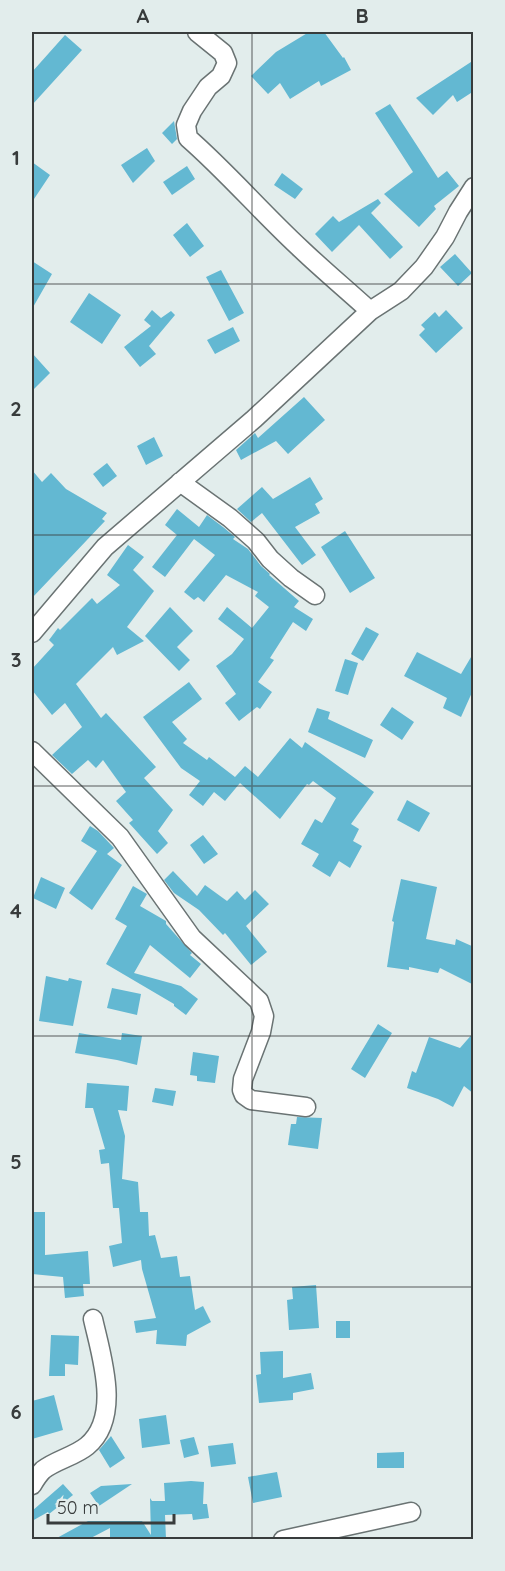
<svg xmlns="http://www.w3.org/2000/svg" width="505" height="1571" viewBox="0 0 505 1571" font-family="Quicksand,sans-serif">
  <rect width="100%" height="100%" fill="#e2edec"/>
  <path fill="#63b8d2" d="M309,32h15l19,26 1,-1 7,13 -30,16 -2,-5 -29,18 -10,-16 -12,11 -17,-18 25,-24z
    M65,35l17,15 -50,55v-33z
    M474,60v31l-17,11 -4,-7 -20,20 -17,-17z
    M390,104l48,74 9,-7 12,15 -25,20 2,3 -17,18 -35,-33 29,-22 -38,-59z
    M174,121l3,18 -5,5 -10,-11z
    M147,148l8,13 -22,22 -12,-18z
    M32,162l18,13 -18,27z
    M187,166l8,13 -23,16 -9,-13z
    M282,173l21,16 -8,10 -21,-14z
    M378,199l3,4 -10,10 32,34 -13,12 -31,-34 -27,27 -17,-18 18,-18 6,6z
    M187,223l17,23 -14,11 -17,-22z
    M455,254l17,19 -14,13 -18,-19z
    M32,261l20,13 -20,35z
    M221,270l23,43 -15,8 -23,-44z
    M89,293l32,22 -19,29 -32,-22z
    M152,310l9,8 10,-7 4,4 -26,31 7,8 -16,13 -16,-20 27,-21 -7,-6z
    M446,310l17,18 -27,25 -17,-18 6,-6 -4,-4 14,-13 4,5z
    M233,327l7,14 -25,13 -8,-14z
    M32,353l18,20 -18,18z
    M304,397l21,23 -37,34 -12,-13 -35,19 -5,-10 19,-17 3,5z
    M154,437l9,19 -17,9 -9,-19z
    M107,463l10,13 -14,11 -10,-13z
    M32,470l10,12 9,-9 15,16 41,24 -5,6 3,2 -73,77z
    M310,477l13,22 -8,5 5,9 -25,14 21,28 -14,10 -40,-52 -11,9 -14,-13 25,-22 11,12z
    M177,509l22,18 8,-12 16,12 12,10 -2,2 15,10 13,17 9,8 -1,1 30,26 -5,6 19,12 -7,12 -13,-9 -23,36 4,2 -16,22 14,10 -12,17 -3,-2 -18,14 -14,-18 11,-9 -20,-28 16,-12 12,-15 -26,-20 9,-12 25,21 17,-21 -14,-11 3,-4 -32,-17 -22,27 -6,-5 -4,3 -10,-8 31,-37 -21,-16 -29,38 -13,-10 25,-32 -12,-10z
    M345,531l30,47 -25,15 -29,-46z
    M128,545l16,12 -11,13 21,21 -27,36 17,14 -27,14 -4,-8 -37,37 25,34 5,-5 50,54 -12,11 29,32 -15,21 10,12 -11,11 -28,-31 4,-3 -17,-19 10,-9 -23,-32 -7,8 -8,-8 -16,14 -20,-19 30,-28 -17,-24 -13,12 -20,-25v-21l22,-24 -5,-5 9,-12 2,2 32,-32 5,6 23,-19 -13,-10z
    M170,607l23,24 -16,16 13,13 -11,11 -34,-35z
    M366,627l13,7 -16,27 -12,-7z
    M417,652l44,22 13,-22v36l-13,29 -18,-9 4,-10 -43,-22z
    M345,659l13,4 -10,32 -13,-4z
    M189,682l13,17 -30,23 15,17 -4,4 24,17 2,-3 26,20 10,-11 13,11 32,-39 12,10 3,-6 69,50 -23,32 8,5 -6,12 9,5 -12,22 -11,-7 -9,16 -18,-11 7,-12 -18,-10 14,-25 7,4 14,-25 -23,-17 -4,4 -2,-1 -27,35 -40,-36 -15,18 -11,-9 -11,14 -14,-11 11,-14 -19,-13 -38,-51z
    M392,707l22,15 -12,18 -22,-15z
    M317,708l13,4 -2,7 45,21 -8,18 -57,-26z
    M407,800l23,13 -11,19 -22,-12z
    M90,826l8,5 16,17 -7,6 15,11 -30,45 -23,-17 28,-42 -16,-10z
    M203,835l15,19 -14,10 -14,-19z
    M173,871l24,25 8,-11 22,16 10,-10 8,9 10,-10 14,14 -23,22 21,26 -16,13 -26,-32 -2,2 -24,-25 -25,-17 -10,-13z
    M41,877l24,11 -9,21 -23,-11z
    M401,879l36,8 -11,52 29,6 1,-6 18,8v38l-34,-17 -2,5 -29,-6v3l-22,-3 7,-45 -2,-1z
    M133,886l14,8 -7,12 26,15v3l26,29 -2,2 11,9 -11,14 -40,-33 -16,28 47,13 17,13 -12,16 -12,-9v-2l-68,-40 21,-38 -12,-7z
    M46,976l22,5 1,-3 13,3 -9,45 -34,-5z
    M112,988l29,6 -4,21 -30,-7z
    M378,1024l14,9 -27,45 -14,-9z
    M474,1032v62l-10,-8 -11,21 -15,-8 -31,-11 5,-17 4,2 13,-36 31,11z
    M79,1033l42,7 1,-7 20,3 -5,29 -20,-5 -42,-7z
    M193,1052l26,4 -4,27 -18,-2v-5l-7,-1z
    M87,1083l42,3 -2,25 -9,-1 7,26 -3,43 16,3 2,30h8l1,24 6,-1 6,23 16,-2 3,21 10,-1 5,34 8,-4 8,16 -24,13 -1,11 -30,-2 1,-14 -21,3 -2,-12 22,-3 -14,-49 -1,-9 -28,7 -4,-21 13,-3 -3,-35h-6l-4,-45 -8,1 -2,-14 6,-1 -12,-41h-8z
    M155,1088l21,3 -3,15 -21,-4z
    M297,1117l25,1 -4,31 -30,-4 3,-21h5z
    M32,1212h13v43l43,-4 2,33h-7l1,12 -19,2 -2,-21 -31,-3z
    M316,1285l3,43 -30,2 -2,-30 6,-1 -1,-12z
    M336,1321h14v17h-14z
    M51,1335l28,1 -1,29 -13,-1v12h-16z
    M283,1351v27l28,-5 3,16 -21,4v7l-34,3 -3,-28 5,-1 -1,-22z
    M54,1395l9,35 -31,9v-38z
    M166,1415l4,29 -28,4 -3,-29z
    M111,1436l14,22 -15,10 -11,-18z
    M194,1437l5,17 -15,4 -4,-18z
    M233,1443l3,21 -25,3 -3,-21z
    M404,1452v16h-27v-15z
    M277,1472l5,25 -29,6 -5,-26z
    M191,1481l13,1 -1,22h4l2,14 -16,2 -1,-6 -27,1 1,24h-56v-11l-21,11h-34l33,-18h54l9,14 -1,-37 2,3h13l-1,-18z
    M63,1484l10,11 -24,19 -1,-2 -16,9v-10z
    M132,1484l-33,22 -9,-13 11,-7z"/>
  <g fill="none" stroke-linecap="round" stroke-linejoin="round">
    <defs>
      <path id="minor" d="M197,32l26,21 4,10 -6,13 -13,11 -16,24 -6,14 2,13c40,35 74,75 113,111 22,21 46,41 69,62
        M180,482l50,36 26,23 14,18 21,19 24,17
        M32,633l73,-86 149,-128 116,-108 31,-20 23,-24 21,-30 13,-25 16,-25
        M32,751l88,86 72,101 67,63 5,15 -3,16 -18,47 -1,11 2,5 7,5 55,7
        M32,1485c3,-5 7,-11 11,-15 13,-10 32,-14 44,-24 35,-29 14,-91 6,-127
        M283,1540l128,-28"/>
    </defs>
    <use href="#minor" stroke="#6a7373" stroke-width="21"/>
    <use href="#minor" stroke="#fff" stroke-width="18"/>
  </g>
  <path fill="none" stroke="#383c3c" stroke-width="1.5" stroke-opacity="0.55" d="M252,32v1508M32,284h442M32,535h442M32,786h442M32,1036h442M32,1287h442"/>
  <rect width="505" height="1571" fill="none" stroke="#e2edec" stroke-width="66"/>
  <path d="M48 1514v9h126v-9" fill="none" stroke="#383c3c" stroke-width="3"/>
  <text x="57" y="1514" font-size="18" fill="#383c3c" stroke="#e2edec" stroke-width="4.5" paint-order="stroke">50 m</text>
  <rect x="33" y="33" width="439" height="1505" fill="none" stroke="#383c3c" stroke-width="2"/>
  <g font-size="20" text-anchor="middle" font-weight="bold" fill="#383c3c">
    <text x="143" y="23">A</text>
    <text x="362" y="23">B</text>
    <text x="16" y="165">1</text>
    <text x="16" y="416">2</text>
    <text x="16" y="667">3</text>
    <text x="16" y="918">4</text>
    <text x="16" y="1169">5</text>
    <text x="16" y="1419">6</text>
  </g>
</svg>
